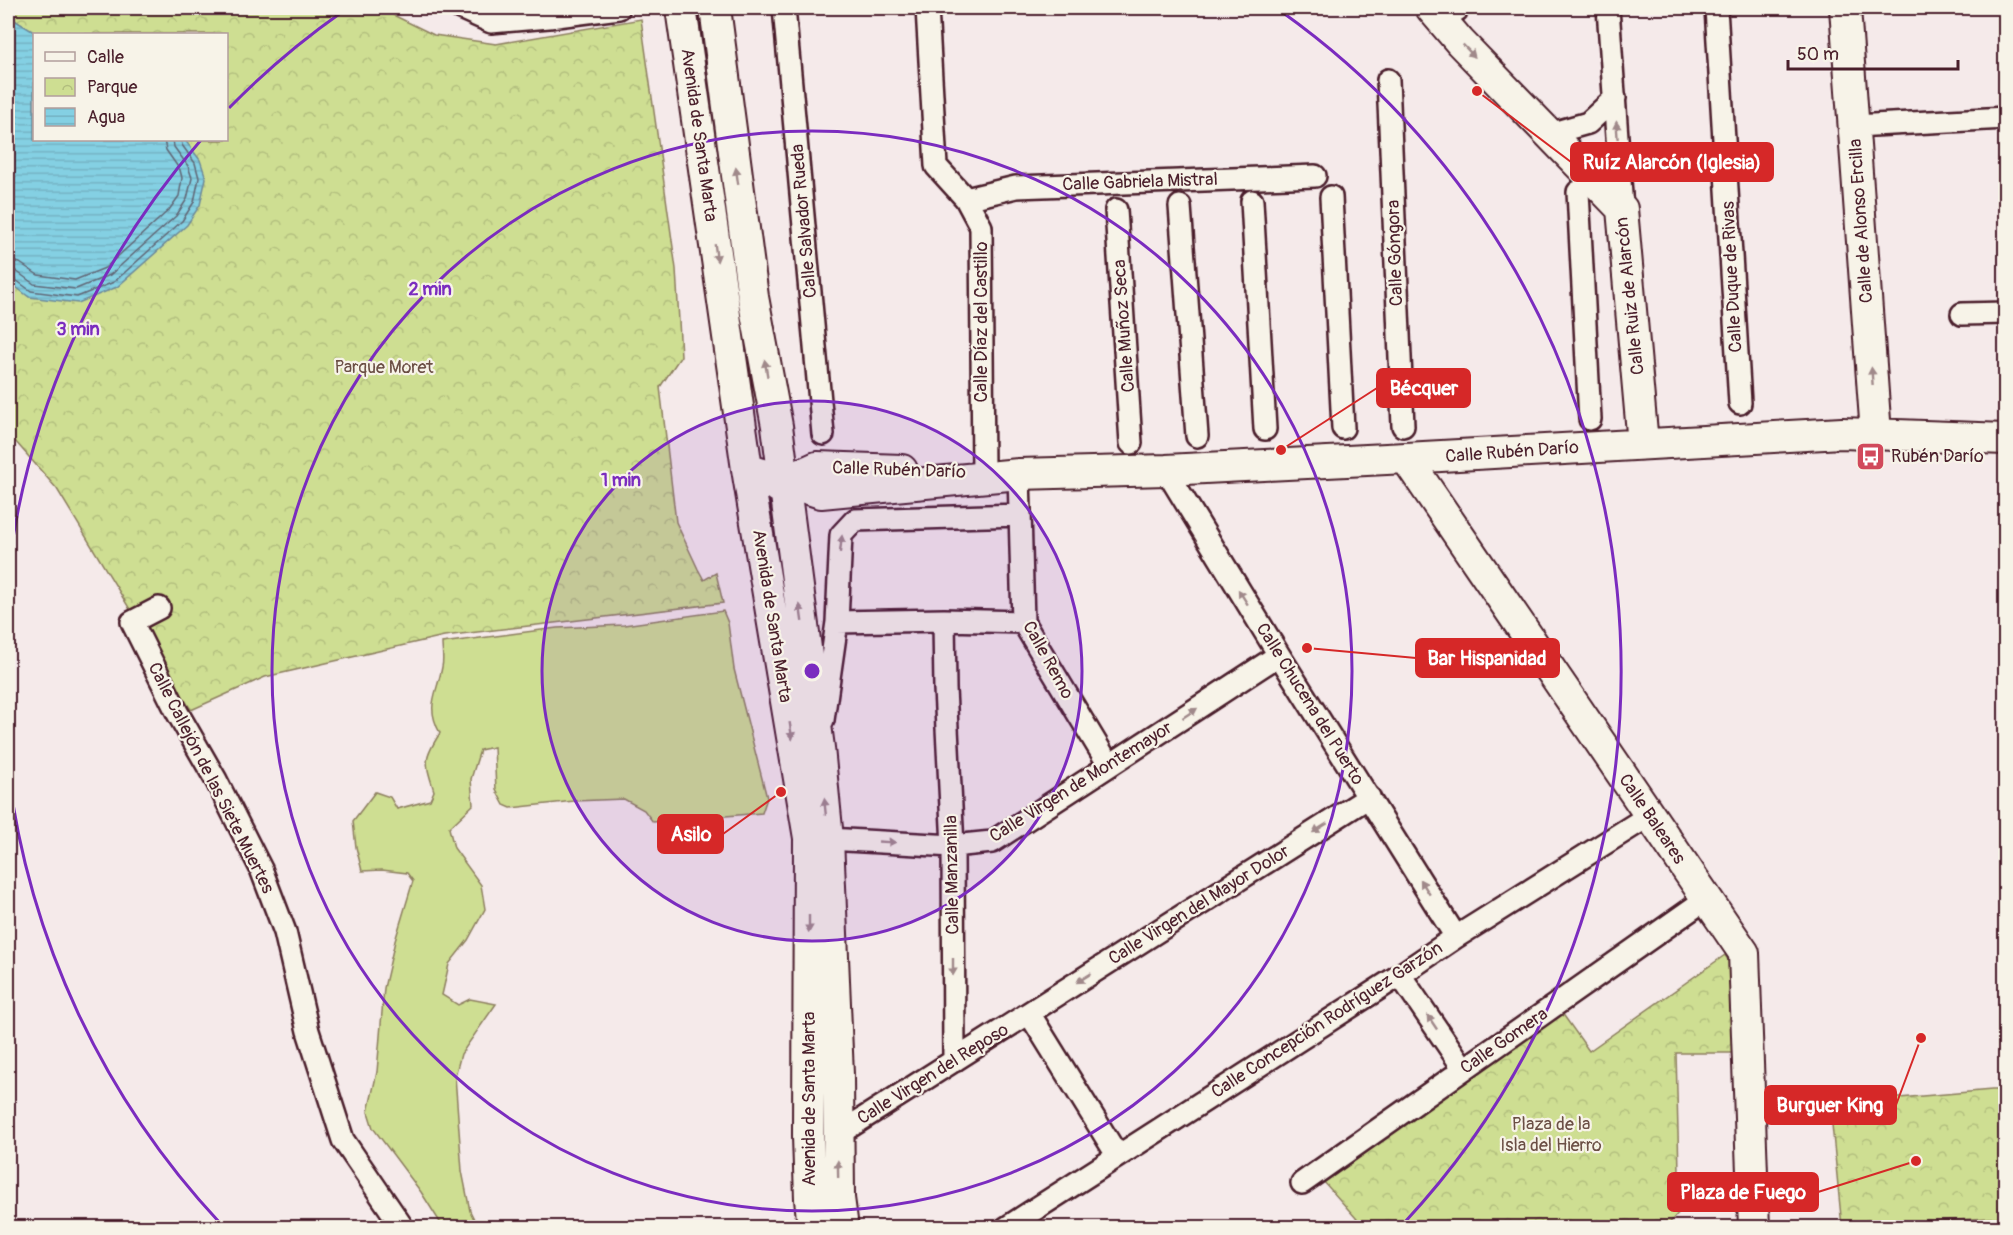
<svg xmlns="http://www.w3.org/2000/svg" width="2013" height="1235" viewBox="0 0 2013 1235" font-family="Pangolin,sans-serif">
  <defs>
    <pattern id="park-crowns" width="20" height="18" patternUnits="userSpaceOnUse" patternTransform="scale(1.5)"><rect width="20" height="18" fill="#cede92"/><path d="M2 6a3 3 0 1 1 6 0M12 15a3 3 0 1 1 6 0" fill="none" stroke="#b2be7e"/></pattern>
    <pattern id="water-rules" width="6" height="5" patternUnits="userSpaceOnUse" patternTransform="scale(1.5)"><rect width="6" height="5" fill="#84d0e3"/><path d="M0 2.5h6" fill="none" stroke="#74b2c3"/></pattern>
  </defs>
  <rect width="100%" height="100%" fill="#f5eaea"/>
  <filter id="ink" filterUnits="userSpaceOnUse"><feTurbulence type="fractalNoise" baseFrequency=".0167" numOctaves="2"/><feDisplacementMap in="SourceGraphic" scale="12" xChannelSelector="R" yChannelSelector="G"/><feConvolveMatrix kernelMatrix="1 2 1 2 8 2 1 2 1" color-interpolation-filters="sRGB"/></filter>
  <g filter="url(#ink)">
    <path fill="#cede92" stroke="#8c7e5e" stroke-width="1.5" d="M723,611l5,12 6,46 33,129 -5,15 -109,9 -9,-12 -20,-11 -50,2 -63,7 -7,-3 -8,-15 -2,-43 -14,3 -9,29 2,26 -24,23 5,20 27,37 4,24 -17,31 -19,24 -7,31 16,10 12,-6 26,5 -35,50 -6,22 7,95 8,40 8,16h-35l-22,-35 -48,-64 -5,-16 9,-40 7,-84 11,-47 18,-60 -6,-8 -25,-3 -20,1 -6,-24 -3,-26 22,-29 15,5 7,12 33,-9 4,-9c-9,-30 -11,-31 6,-58 -15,-28 -3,-38 2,-66 2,-7 0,-16 0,-24l115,-15 67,-3z"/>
    <path fill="url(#park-crowns)" stroke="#8c7e5e" stroke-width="1.5" fill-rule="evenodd" d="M8,8h371l55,27 62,9 145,-25 35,250 5,87 -21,31 16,135 22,47 6,11 12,-7 7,30 -279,33 -179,41 -74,33 -134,-221 -49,-56zM34,34h192v106h-192z
      M1725,955l8,13 4,85h-61l4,158 -14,16h-302l-41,-46 239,-168 27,38z
      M1992,1090h13v127l-163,10 -12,-123z"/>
    <path fill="url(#water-rules)" stroke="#6d8999" stroke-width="1.5" d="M8,16l29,18h-3v106h151l15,20 6,18 -6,27 -13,20 -70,62 -39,16 -49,-6 -21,-16z"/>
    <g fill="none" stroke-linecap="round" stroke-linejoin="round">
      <path stroke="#616675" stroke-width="1.5" d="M8,260l12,3 18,12 37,5 30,-12 64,-58 10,-14 3,-18 -2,-8 -14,-20 -2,-10
        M8,269l8,2 18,13 42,5 34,-14 66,-59 11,-17 5,-21 -4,-12 -14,-19 -1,-7
        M8,276l5,2 18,13 46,6 37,-15 68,-61 12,-19 5,-24 -4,-15 -13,-18 -1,-5"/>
      <defs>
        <path id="street" d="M460,8l31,14 58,-5 70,-9
          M784,8l39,426
          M927,8l9,158 30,33 15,28 2,246
          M1457,8v2
          M1608,8l14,201
          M1716,8l24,395
          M1388,80l15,346
          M1854,126l152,-8
          M1549,134l39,-11 27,-25
          M1578,192l12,227
          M1331,197l12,231
          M966,199l50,-12 299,-11
          M1252,201l13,228
          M1180,206l17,230
          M1116,210l15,233
          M1962,314l44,-1
          M1166,470l113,185 177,282
          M1019,474l4,148 86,143
          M159,608l-27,14 45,90 39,68 45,89 24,63 23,99 35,109 60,88
          M944,620l1,69 8,157 1,215
          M837,622l107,-2 79,2
          M823,720l14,-98 4,-87 14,-15 165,-5
          M828,839l125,7 39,-4 287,-187
          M1400,975l64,94
          M1029,1013l88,142
          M837,1135l532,-338
          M1302,1183l404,-284
          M1006,1228l394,-253 56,-38 194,-122"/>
        <path id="secondary" d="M681,8l66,461 62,369 -1,298 2,63 3,29
          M715,8l38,289 24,129 42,322 9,91 10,236 1,123 4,30
          M1431,8l29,34 162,167 21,235
          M1845,8l31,426
          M1406,458l338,495 10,275
          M747,469l74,24 198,-19 147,-4 240,-12 436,-25 164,6
          M778,487l6,-5 33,-15 85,3"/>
      </defs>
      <use href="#street" stroke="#4a1f2b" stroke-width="26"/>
      <use href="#secondary" stroke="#4a1f2b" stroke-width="34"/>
      <use href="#street" stroke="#f7f3e8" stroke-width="21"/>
      <use href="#secondary" stroke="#f7f3e8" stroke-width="30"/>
    </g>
    <defs><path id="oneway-solid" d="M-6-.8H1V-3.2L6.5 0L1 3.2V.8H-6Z" transform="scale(1.5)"/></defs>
    <g fill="#a0898a">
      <use href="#oneway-solid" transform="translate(1469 51) rotate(46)"/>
      <use href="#oneway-solid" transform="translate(1617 130) rotate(-94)"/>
      <use href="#oneway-solid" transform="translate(737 176) rotate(-98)"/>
      <use href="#oneway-solid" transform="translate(716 253) rotate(82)"/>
      <use href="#oneway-solid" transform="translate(766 368) rotate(-100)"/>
      <use href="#oneway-solid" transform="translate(1872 376) rotate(-94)"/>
      <use href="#oneway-solid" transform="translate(841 544) rotate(-83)"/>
      <use href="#oneway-solid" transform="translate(1243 597) rotate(-122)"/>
      <use href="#oneway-solid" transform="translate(801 613) rotate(-98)"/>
      <use href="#oneway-solid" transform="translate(1190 713) rotate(-33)"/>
      <use href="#oneway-solid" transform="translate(791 731) rotate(81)"/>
      <use href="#oneway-solid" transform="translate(825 807) rotate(-96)"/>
      <use href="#oneway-solid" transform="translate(1320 828) rotate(148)"/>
      <use href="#oneway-solid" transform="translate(887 842) rotate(3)"/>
      <use href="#oneway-solid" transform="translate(1425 887) rotate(-122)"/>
      <use href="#oneway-solid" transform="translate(809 924) rotate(90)"/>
      <use href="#oneway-solid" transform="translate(953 967) rotate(90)"/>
      <use href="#oneway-solid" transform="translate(1084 978) rotate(148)"/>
      <use href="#oneway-solid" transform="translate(1432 1022) rotate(-124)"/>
      <use href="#oneway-solid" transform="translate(838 1169) rotate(-91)"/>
    </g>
  </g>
  <circle cx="812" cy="671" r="270" fill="#7b2cbf" fill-opacity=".12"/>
  <g fill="none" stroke="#7b2cbf" stroke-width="3">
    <circle cx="812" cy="671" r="270"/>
    <circle cx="812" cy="671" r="540"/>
    <path d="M220 1223A810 810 0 0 1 8 770M8 572A810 810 0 0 1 201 140M229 108A810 810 0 0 1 342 12M1282 12A810 810 0 0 1 1404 1223"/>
  </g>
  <defs>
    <symbol id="bus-square" viewBox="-11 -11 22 22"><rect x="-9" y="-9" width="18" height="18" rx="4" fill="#d1495b" stroke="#f7f3e8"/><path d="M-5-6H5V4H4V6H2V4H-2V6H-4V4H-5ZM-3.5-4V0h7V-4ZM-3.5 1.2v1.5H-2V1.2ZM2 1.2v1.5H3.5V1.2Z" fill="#fff"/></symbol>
  </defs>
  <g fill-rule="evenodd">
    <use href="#bus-square" x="1854" y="440" width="33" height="33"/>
  </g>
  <g text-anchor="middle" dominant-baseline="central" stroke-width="4.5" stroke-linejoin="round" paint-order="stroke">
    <g font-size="18" fill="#4a1f2b" stroke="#f7f3e8">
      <text transform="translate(699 135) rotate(82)">Avenida de Santa Marta</text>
      <text transform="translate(1140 182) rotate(-2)">Calle Gabriela Mistral</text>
      <text transform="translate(804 221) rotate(-95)">Calle Salvador Rueda</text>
      <text transform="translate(1861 221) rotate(-94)">Calle de Alonso Ercilla</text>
      <text transform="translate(1395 253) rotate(-92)">Calle Góngora</text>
      <text transform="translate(1732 277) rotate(-93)">Calle Duque de Rivas</text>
      <text transform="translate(1630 296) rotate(-96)">Calle Ruiz de Alarcón</text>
      <text transform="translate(981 322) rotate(-90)">Calle Díaz del Castillo</text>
      <text transform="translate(1124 326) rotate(-94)">Calle Muñoz Seca</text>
      <text transform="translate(1512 452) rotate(-4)">Calle Rubén Darío</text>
      <text transform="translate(899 470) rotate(2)">Calle Rubén Darío</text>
      <text transform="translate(772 616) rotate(81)">Avenida de Santa Marta</text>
      <text transform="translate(1048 660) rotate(61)">Calle Remo</text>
      <text transform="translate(1310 704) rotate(58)">Calle Chucena del Puerto</text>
      <text transform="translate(211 778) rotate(63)">Calle Callejón de las Siete Muertes</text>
      <text transform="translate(1081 782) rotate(-32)">Calle Virgen de Montemayor</text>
      <text transform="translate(1652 819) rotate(56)">Calle Baleares</text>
      <text transform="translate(952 875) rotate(-91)">Calle Manzanilla</text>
      <text transform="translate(1199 905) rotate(-32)">Calle Virgen del Mayor Dolor</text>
      <text transform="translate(1327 1020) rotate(-33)">Calle Concepción Rodríguez Garzón</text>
      <text transform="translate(1504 1041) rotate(-35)">Calle Gomera</text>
      <text transform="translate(933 1074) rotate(-32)">Calle Virgen del Reposo</text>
      <text transform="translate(809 1099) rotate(-90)">Avenida de Santa Marta</text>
    </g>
    <g font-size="18" fill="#6b4f45" stroke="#f7f3e8">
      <text x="384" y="367">Parque Moret</text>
      <text x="1551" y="1124">Plaza de la<tspan x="1551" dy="21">Isla del Hierro</tspan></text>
    </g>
    <g font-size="18" fill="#4a1f2b" stroke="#f7f3e8" text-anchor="start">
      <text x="1891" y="456">Rubén Darío</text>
    </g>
  </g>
  <circle cx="812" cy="671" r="9" fill="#7b2cbf" stroke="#f7f3e8" stroke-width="3"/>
  <g font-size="18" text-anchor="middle" font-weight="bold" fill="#7b2cbf" stroke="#f7f3e8" stroke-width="4.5" stroke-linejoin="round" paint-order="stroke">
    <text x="430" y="295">2 min</text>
    <text x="78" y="335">3 min</text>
    <text x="621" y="486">1 min</text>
  </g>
  <path fill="none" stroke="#d62828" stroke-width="2" d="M1477 91L1571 162M1281 450L1377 388M1307 648L1416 658M781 792L723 834M1921 1038L1896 1105M1916 1161L1818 1192"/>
  <g fill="#d62828" stroke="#f7f3e8" stroke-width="2">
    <circle cx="1477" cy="91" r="6"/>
    <circle cx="1281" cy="450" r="6"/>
    <circle cx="1307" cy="648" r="6"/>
    <circle cx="781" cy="792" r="6"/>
    <circle cx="1921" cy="1038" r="6"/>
    <circle cx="1916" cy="1161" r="6"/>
  </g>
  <g fill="#d62828" stroke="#d62828" stroke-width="2">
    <rect x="1571" y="143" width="202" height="38" rx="6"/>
    <rect x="1377" y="369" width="93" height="38" rx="6"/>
    <rect x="1416" y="639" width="143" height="38" rx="6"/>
    <rect x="658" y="815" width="65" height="38" rx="6"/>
    <rect x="1765" y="1086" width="131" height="38" rx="6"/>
    <rect x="1668" y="1173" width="150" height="38" rx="6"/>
  </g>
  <g font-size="20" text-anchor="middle" font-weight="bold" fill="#fff">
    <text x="1672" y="169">Ruíz Alarcón (Iglesia)</text>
    <text x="1424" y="395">Bécquer</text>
    <text x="1487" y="665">Bar Hispanidad</text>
    <text x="691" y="841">Asilo</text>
    <text x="1830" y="1112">Burguer King</text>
    <text x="1743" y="1199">Plaza de Fuego</text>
  </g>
  <rect width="2013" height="1235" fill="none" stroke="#f7f3e8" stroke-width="30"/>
  <rect x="15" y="15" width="1983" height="1205" fill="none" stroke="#4a1f2b" stroke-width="2" filter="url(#ink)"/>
  <rect x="33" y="33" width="195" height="108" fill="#f7f3e8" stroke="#b29e9c" stroke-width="1.5"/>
  <rect x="45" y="52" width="30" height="9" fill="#f7f3e8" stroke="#b29e9c" stroke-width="1.5"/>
  <text x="87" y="63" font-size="18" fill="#4a1f2b">Calle</text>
  <rect x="45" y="78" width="30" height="18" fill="url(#park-crowns)" stroke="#b29e9c" stroke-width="1.5"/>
  <text x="87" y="93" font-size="18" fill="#4a1f2b">Parque</text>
  <rect x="45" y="108" width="30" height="18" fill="url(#water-rules)" stroke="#b29e9c" stroke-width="1.5"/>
  <text x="87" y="123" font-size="18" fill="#4a1f2b">Agua</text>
  <path d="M1788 60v9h170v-9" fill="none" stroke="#4a1f2b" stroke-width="3"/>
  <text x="1797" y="60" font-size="18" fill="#4a1f2b" stroke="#f7f3e8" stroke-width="4.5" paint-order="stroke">50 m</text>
</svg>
